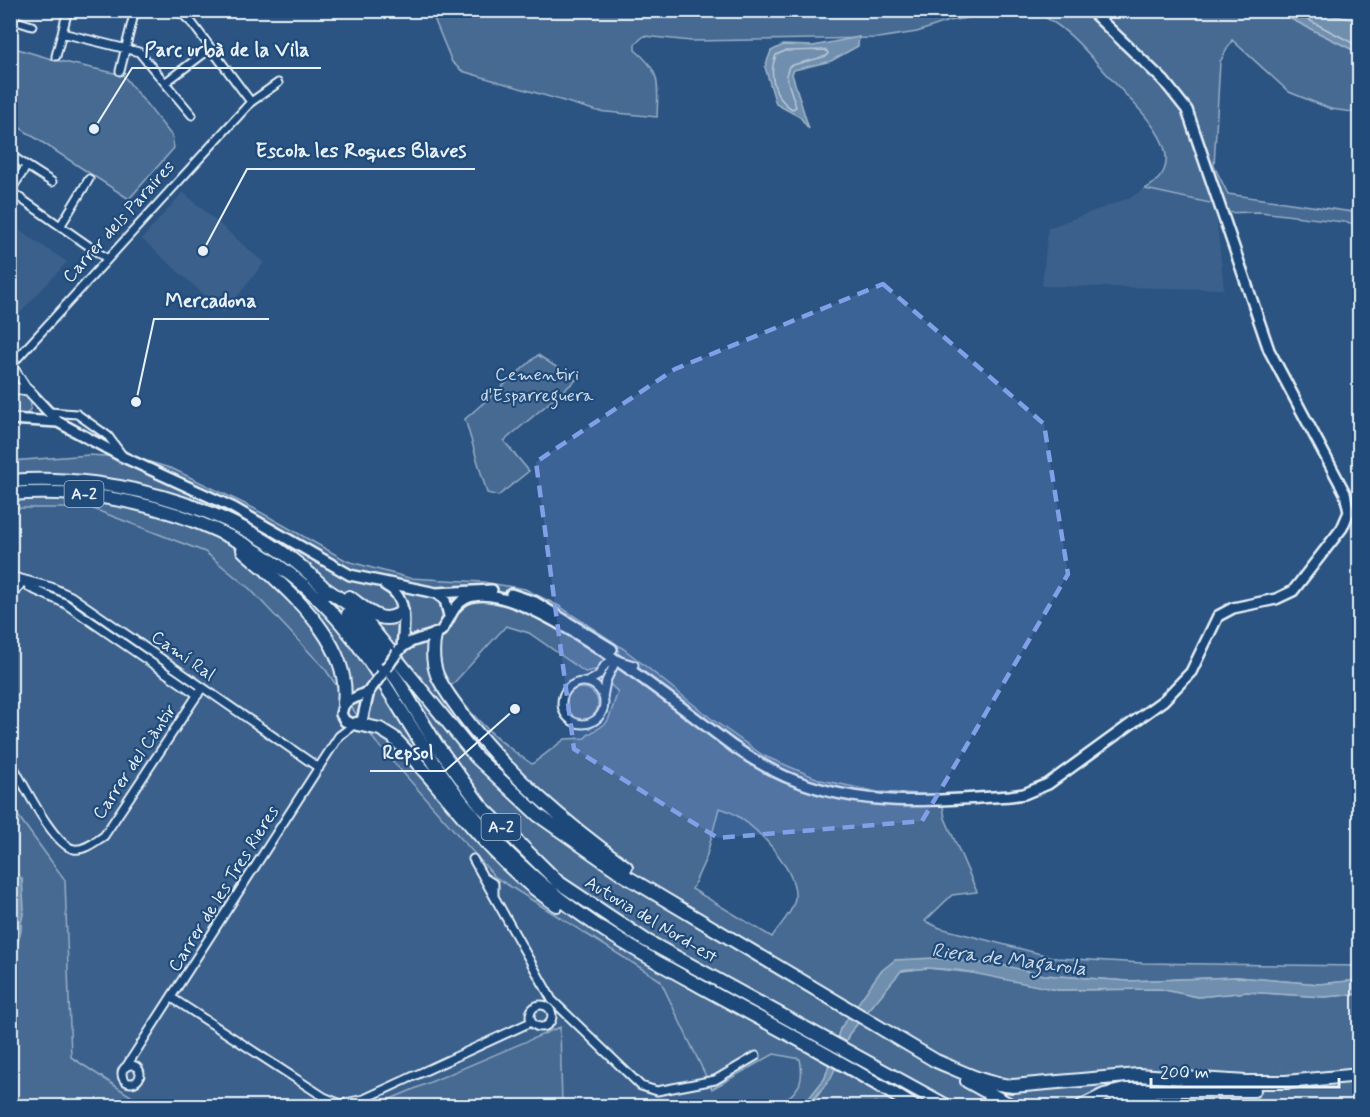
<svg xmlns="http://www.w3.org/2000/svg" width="1370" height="1117" viewBox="0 0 1370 1117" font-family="Mynerve,sans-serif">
  <rect width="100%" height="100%" fill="#2b5482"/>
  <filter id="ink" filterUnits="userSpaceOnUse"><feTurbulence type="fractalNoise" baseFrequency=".0167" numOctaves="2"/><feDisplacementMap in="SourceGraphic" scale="12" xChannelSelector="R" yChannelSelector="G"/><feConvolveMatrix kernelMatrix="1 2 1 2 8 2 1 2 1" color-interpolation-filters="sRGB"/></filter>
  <g filter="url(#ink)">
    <path fill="#3a608b" d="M1145,189l70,15 9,85 -182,-3 6,-58 81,-30z
      M183,192l81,71 -40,50 -82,-74z
      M11,225l56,37 -56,61h-1z
      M10,508h81l114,44 45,37 75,81 50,71 120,136 165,103 52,109 62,-35 26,5 3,18 -7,13 -16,16h-218l-2,-79 -186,79h-228l-75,-49 -6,-177 -54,-74z"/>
    <path fill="#476b93" stroke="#98aec6" stroke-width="1.5" fill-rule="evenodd" d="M431,11h578l-60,10 -32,11 -39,6 -187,3 -47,-5 -9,8v6c27,22 23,35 22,67l-60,-6 -135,-40 -10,-9z
      M1031,11h250l8,7 70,35v60l-28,-4 -42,-17 -57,-52 -12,22 -6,104 14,28 131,19v11l-99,-12 -44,1 -1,-9 -70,-15c53,-29 -7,-80 -31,-107 -26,-28 -47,-58 -83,-71z
      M11,47l44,13 68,15 49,61 2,12 -45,51 -118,-77z
      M538,355l38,25 -72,61 25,30 -31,25 -11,-3 -22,-74z
      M9 405a11 11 0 1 1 22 0a11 11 0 1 1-22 0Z
      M89,455l48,3 36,11 80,39 94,53 62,17 74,4 42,7 34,17 65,43 89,71 51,36 57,24 57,12 63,3 4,23 32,74 -25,3 -27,26 15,7 116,30 87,5 216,3v14l-40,4 -82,-7 -109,4 -84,-6 -42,-10 -107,-5 -55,69 -15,49 -22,28h-23c18,-17 25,-21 20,-47l-26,-5 -62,35 -52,-109 -165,-103 -120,-136 -50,-72 -75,-80 -45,-37 -114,-44h-80v-47zM506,626l23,7 56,39 10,-2 23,22c-4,9 -6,20 -10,28 -5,9 -17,10 -23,18l-20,1 -33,25c-33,-22 -59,-45 -81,-78zM719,808c28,5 78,59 76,88 0,15 -16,29 -23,41l-80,-48 14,-31z
      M566 704a16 16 0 1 1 32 0a16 16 0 1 1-32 0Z
      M11,806l54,74 6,177 75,49h-129l-6,-4 -1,-129 11,-42 1,-52 -11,-11z
      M927,968l56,6 75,16 102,-1 38,8 49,-5 77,5 35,-3v112h-476l-8,-4 -4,4h-63l23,-28 18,-44 44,-54 8,-9z
      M560,1027l2,79h-188z"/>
    <path fill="#708ead" stroke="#a0b6cb" stroke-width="1.5" d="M1281,11h32l46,10v32l-70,-35z
      M859,37l-1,9 -27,15 -37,9 -2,4 17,55 -9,-12 -24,-13 -11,-37 6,-16 12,-6 30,1z
      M11,868l11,11 2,30 -13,64v-31l5,-14 1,-31 -6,-14z
      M934,958l68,7 42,10 84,6 109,-4 82,7 40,-4v14l-35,3 -77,-5 -49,5 -38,-8 -102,1 -100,-20 -31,-2 -26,3 -52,63 -18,44 -23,28h-5l22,-28 15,-49 40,-57 15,-12z"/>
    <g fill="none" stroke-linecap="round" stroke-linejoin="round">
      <path stroke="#b8c9da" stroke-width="1.5" d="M1290,10l70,37
        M826,50l2,3 -1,3 -38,10 -3,10 10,31 -4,2c-18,-11 -24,-35 -16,-54l9,-4z"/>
      <path stroke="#476c94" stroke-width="7" stroke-dasharray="7 3.5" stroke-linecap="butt" d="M1269,1063l50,13
        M1336,1080l24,6"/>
      <defs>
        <path id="street" d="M178,10l14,13 59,79 27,-19
          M10,19l22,7
          M62,33l77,19 53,63
          M56,56l12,-46
          M120,71l15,-61
          M166,82l45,-34
          M10,155l42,27
          M27,166l-17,25 96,67
          M61,225l28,-46
          M10,362l18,28
          M12,364l239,-262
          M49,412l28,2 31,22 14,19
          M10,576l41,11 20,9 248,172
          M10,598l14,-18 6,8 34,15 134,92
          M587,682l11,-6 7,-11 9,-6 20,6
          M562 703a21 21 0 1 1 42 0a21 21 0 1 1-42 0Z
          M603,697l3,-16 9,-18 -2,-6
          M10,761c12,19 43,85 64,88 10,2 22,-8 30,-13l98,-148
          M473,859l79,141 89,86 16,5 58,-11 41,-24
          M483,877l11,7v12
          M172,998l152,99 17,7 23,-5 167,-77
          M530 1016a11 11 0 1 1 22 0a11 11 0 1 1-22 0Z
          M122 1074a9 9 0 1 1 18 0a9 9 0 1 1-18 0Z
          M126,1067l213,-331 16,-12"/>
        <path id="secondary" d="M10,388l18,2 30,32 65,35 109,50 118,68 86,18 56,-3
          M10,419l48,3
          M385,585c24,12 19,39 17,62
          M436,593l9,7 4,16
          M511,594l24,8 77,47
          M397,653c12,-16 29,-13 44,-22 9,-11 11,-25 24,-32 53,-28 224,116 269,148 19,13 39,25 60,33 69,28 143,21 216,16l14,-2 24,-10 116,-84 27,-28 27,-56 15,-8 43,-9 17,-8 49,-63 7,-16 -4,-19 -76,-143 -82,-240 -23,-29 -74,-71
          M369,691l-7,30 -10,3 -7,-3 -4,-7 3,-11z"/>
        <path id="highway" d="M10,481c108,-9 244,30 319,112
          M10,494c127,-10 265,40 343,144 41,55 71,117 114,170 22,28 49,54 76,77 49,42 101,70 157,101 71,39 145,77 213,120
          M243,550c6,6 14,12 21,18 37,35 87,80 80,135
          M323,587l25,17 20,20 108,133 62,58 86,60 312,186c27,11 48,23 77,25l125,-11 108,7h40l74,-7
          M349,597c16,11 35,32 53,14
          M348,614l50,67 38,63 45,62 77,76 87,58 302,166
          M435,635c-3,14 -3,26 2,40 6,14 16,26 25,39 45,60 103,109 164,153
          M357,724l23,5 13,8c56,56 97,124 164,168
          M967,1081l45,25
          M1117,1098h17l31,8
          M1082,1106l22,-11 21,-5h129"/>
      </defs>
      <use href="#street" stroke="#e8f1f8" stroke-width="11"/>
      <use href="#secondary" stroke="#e8f1f8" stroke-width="14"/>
      <use href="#highway" stroke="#e8f1f8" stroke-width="16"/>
      <use href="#street" stroke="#1f4a7a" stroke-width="7"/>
      <use href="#secondary" stroke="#1f4a7a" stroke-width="9"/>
      <use href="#highway" stroke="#1f4a7a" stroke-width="12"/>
      <defs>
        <path id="secondary-bridge" d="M386,668l11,-15
          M369,691l13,-17"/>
      </defs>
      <use href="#secondary-bridge" stroke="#e8f1f8" stroke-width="14" stroke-linecap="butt"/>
      <use href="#secondary-bridge" stroke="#1f4a7a" stroke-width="9"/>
    </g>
  </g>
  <path fill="#82a0e8" fill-opacity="0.2" stroke="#82a0e8" stroke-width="4.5" stroke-dasharray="12 8" stroke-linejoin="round" d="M883,284l161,140 24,150 -146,247 -204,17 -144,-89 -38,-287 139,-93z"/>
  <g text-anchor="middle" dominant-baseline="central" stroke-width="4.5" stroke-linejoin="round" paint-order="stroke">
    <g fill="#1f4a7a" stroke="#acbfd2" stroke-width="1.5">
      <rect x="64.5" y="481" width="39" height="26" rx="4.5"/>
      <rect x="481.5" y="814" width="39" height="26" rx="4.5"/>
    </g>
    <g font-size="16" font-weight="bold" fill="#e8f1f8">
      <text x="84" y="494">A-2</text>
      <text x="501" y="827">A-2</text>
    </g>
    <g font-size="18" fill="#e8f1f8" stroke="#1f4a7a">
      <text transform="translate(119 222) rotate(-48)">Carrer dels Paraires</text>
      <text transform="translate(183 656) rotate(35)">Camí Ral</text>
      <text transform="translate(135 762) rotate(-56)">Carrer del Càntir</text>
      <text transform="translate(224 889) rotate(-58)">Carrer de les Tres Rieres</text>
      <text transform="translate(651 920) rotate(31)">Autovia del Nord-est</text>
    </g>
    <g font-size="18" fill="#d0dde9" stroke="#1f4a7a">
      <text x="537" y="375">Cementiri<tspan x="537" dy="21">d'Esparreguera</tspan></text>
    </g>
    <g font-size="20" font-style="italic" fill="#d0dde9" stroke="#1f4a7a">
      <text transform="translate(1009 960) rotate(7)">Riera de Magarola</text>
    </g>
  </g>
  <path fill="none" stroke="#e8f1f8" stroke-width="2" d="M94 129L132 68H321M203 251L247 169H475M136 402L154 319H269M515 709L445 771H370"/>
  <g fill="#e8f1f8" stroke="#1f4a7a" stroke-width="2">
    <circle cx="94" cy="129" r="6"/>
    <circle cx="203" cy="251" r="6"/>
    <circle cx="136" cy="402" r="6"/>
    <circle cx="515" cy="709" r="6"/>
  </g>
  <g font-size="20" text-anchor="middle" font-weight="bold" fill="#e8f1f8" stroke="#1f4a7a" stroke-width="4.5" stroke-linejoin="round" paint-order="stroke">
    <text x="227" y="56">Parc urbà de la Vila</text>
    <text x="361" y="157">Escola les Roques Blaves</text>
    <text x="211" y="307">Mercadona</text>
    <text x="408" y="759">Repsol</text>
  </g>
  <rect width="1370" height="1117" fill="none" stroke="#1f4a7a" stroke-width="36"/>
  <rect x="18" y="18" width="1334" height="1081" fill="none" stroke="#e8f1f8" stroke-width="2" filter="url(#ink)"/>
  <path d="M1151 1078v9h188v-9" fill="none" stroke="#e8f1f8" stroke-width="3"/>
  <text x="1160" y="1078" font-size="18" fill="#e8f1f8" stroke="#1f4a7a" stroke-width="4.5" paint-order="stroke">200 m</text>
</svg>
